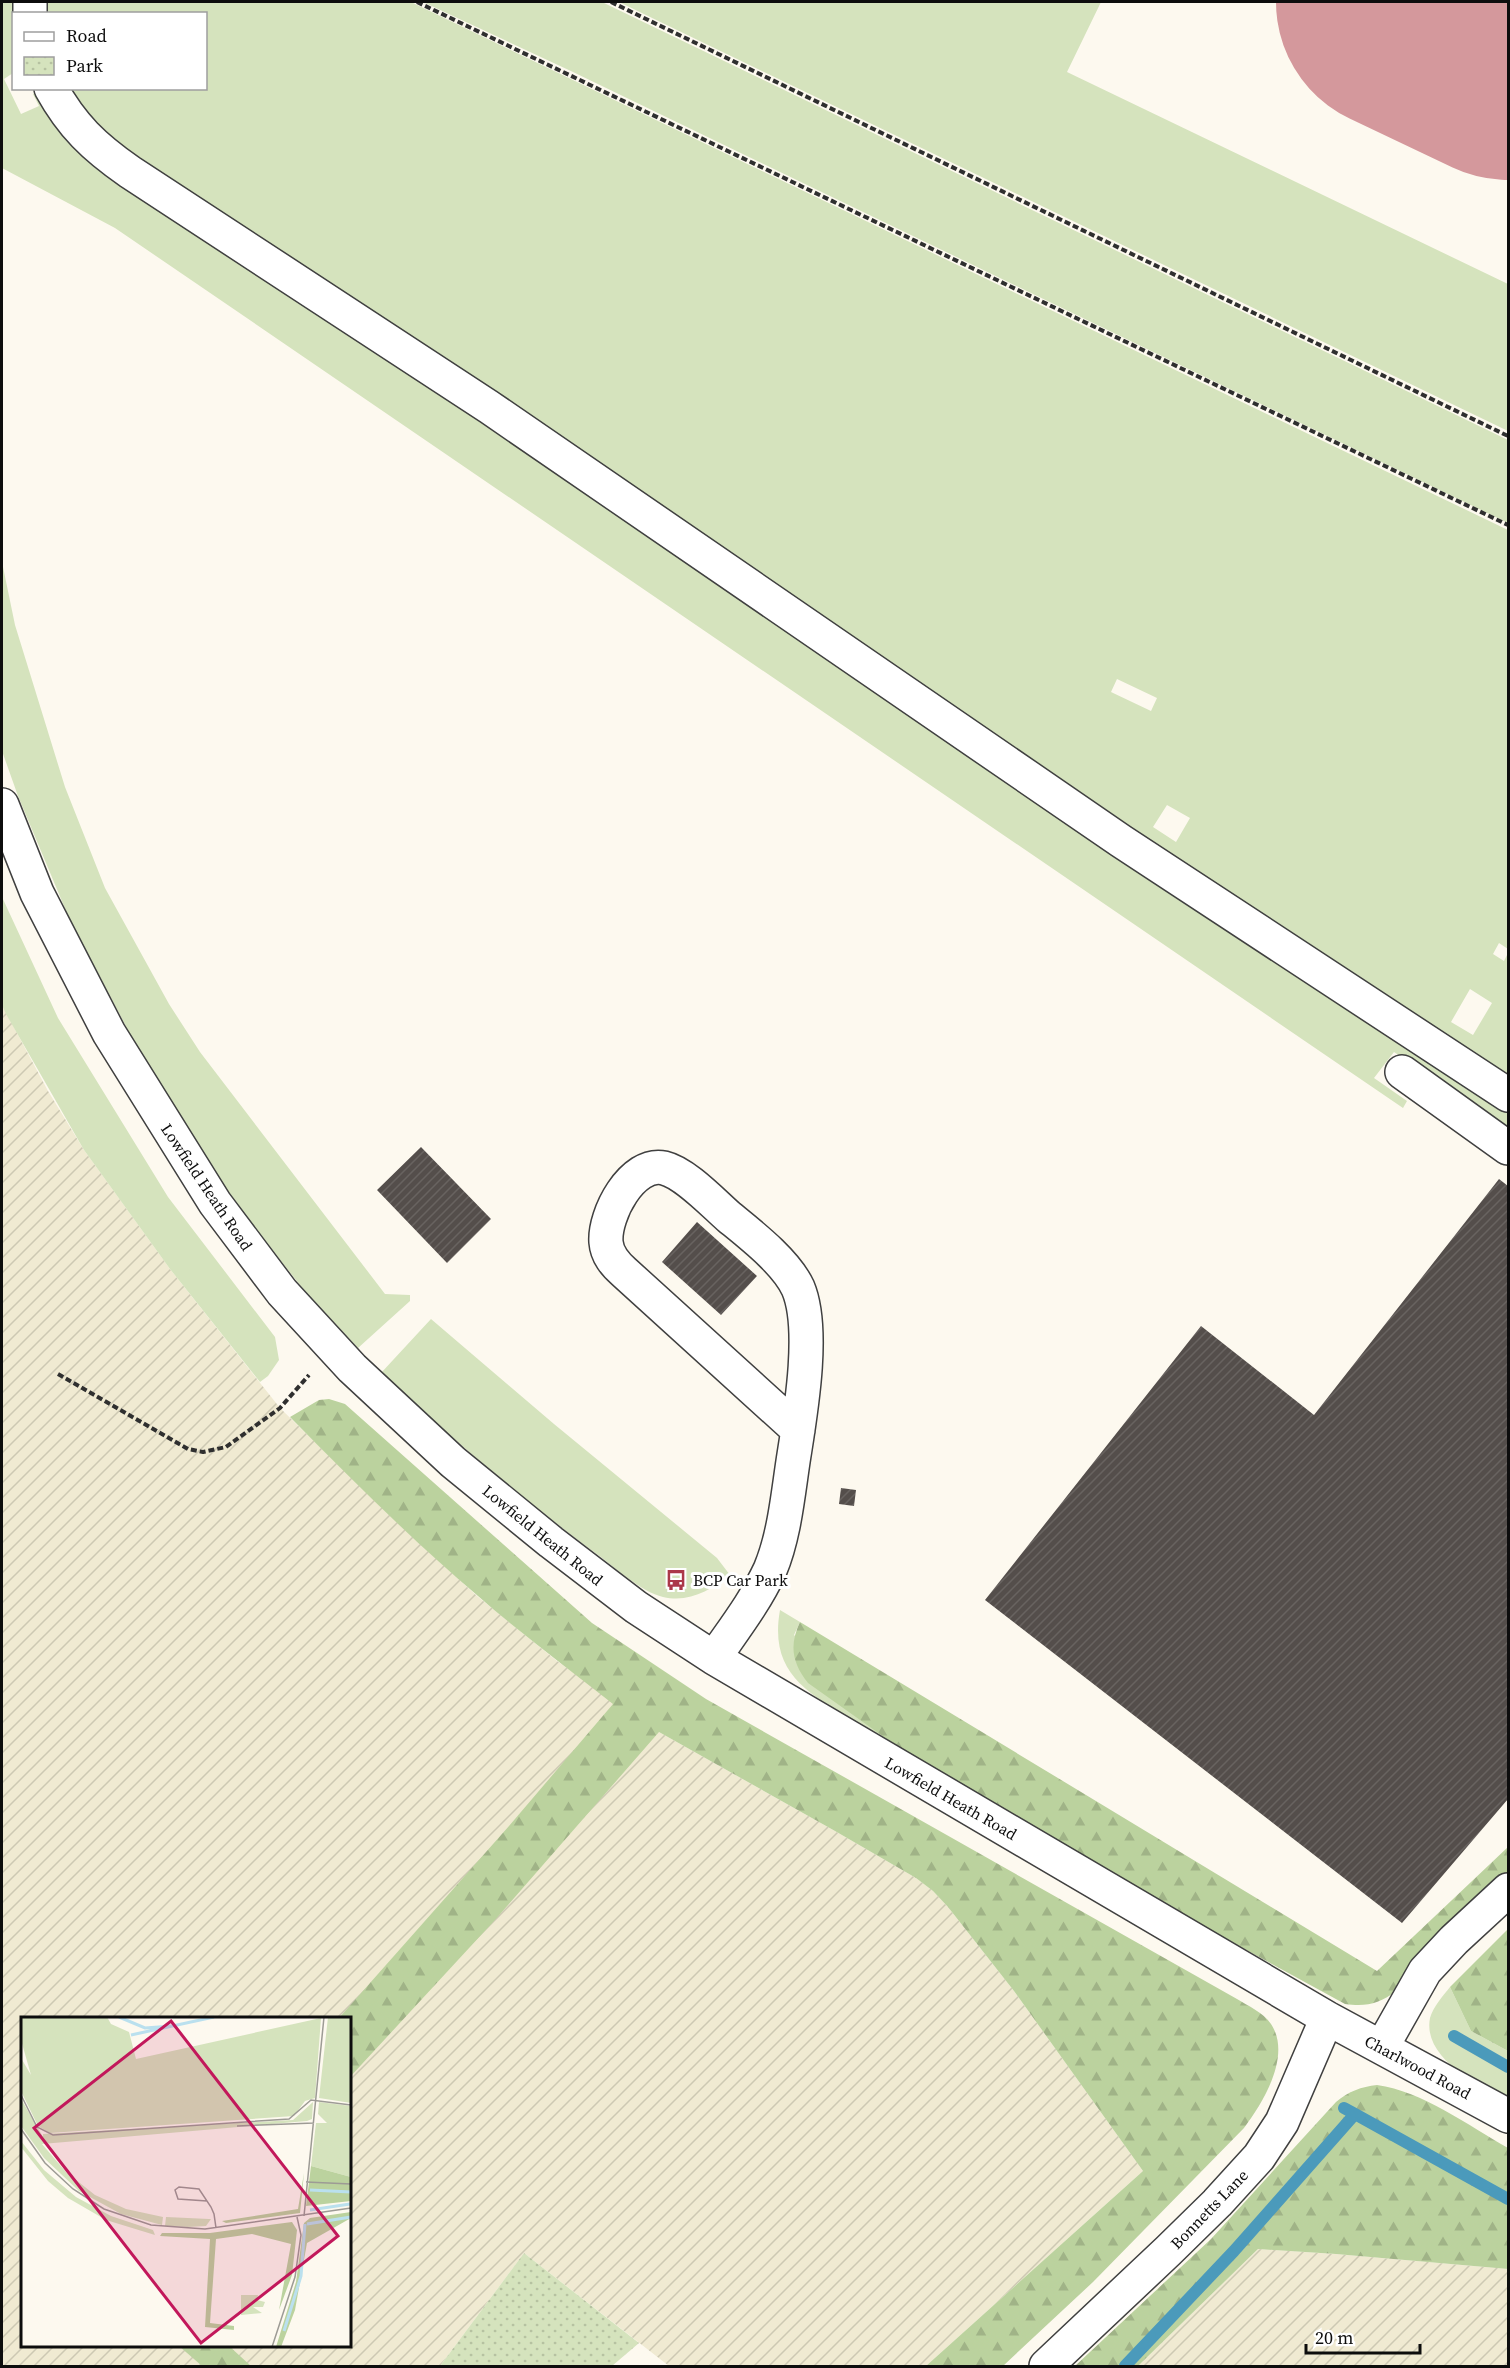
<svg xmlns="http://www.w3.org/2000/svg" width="1510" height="2368" viewBox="0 0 1510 2368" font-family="'Source Serif 4',serif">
  <defs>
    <pattern id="farmland-furrows" width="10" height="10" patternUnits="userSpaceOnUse" patternTransform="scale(1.5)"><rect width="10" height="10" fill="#f0ead2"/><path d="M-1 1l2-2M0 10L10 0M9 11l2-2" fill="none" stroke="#cdc8b3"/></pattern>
    <pattern id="forest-firs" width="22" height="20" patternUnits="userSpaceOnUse" patternTransform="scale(1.5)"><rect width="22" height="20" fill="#bbd29e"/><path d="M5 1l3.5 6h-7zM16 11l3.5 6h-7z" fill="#a0b387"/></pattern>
    <pattern id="park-dots" width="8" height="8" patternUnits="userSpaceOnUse" patternTransform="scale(1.5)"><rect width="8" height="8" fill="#d5e3bd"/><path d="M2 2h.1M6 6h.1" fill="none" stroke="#b6c2a1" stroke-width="1.8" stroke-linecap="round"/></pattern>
    <pattern id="building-hatch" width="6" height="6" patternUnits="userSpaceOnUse" patternTransform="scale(1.5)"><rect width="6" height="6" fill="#544e4b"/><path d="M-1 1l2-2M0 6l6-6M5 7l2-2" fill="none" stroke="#686360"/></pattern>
  </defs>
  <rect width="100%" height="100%" fill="#fdf9ef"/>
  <path fill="url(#farmland-furrows)" fill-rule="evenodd" d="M2,1005l46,86 36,59 86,119 110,139 126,123 71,65 80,65 102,71 176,99 81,47 17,13 15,16 66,84 129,180 -217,195h-257l-145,-113 -84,113h-438zM22,2018h328v328h-328z
    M1258,2249l78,5 172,15v97h-370z"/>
  <path fill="#d5e3bd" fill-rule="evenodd" d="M2,2h16l-4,12 -1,59 -9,6 17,35 18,-8 -6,-12 6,-4 1469,1022v24l-46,-38 -68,-46 -20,26 33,23 -4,7 -1288,-880 -113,-60z
    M40,2h371l1097,528v419l-9,-6 -6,11 11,7 4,-8v126l-144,-94 -1239,-829 -61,-67 142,-1v-74l-165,-1zM1117,679l40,19 -6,13 -40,-19zM1167,805l23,13 -14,24 -23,-15zM1470,989l22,14 -19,32 -22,-13z
    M423,2h179l906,438v83l-935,-451z
    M619,2h482l-34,70 441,212v147z
    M2,562l13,63 50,162 40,101 64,116 31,48 185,242 25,1v6l-52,47 -55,-59 -76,-97 -86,-137 -72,-137 -51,-122 -16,-45z
    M2,897l56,121 110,179 107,140 4,23 -11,16 -8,6 -90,-113 -86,-119 -78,-136 -4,-9z
    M431,1319l123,105 163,134 13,17c-20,15 -40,28 -67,22 -21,-5 -48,-29 -65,-42 -76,-56 -148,-118 -217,-182z
    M780,1610l20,12 -6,13 128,129c-24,-15 -47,-30 -71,-44 -45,-29 -82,-48 -71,-110z
    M1450,1987l21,44 37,20v51c-27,-16 -86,-43 -78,-84 3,-11 13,-22 20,-31z"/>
  <path fill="url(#forest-firs)" d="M329,1399l16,5 247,219 114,76 531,300c11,7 26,13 34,25 21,31 -8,79 -27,104l-151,154 -90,84h-77l217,-195 -129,-180 -66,-84 -15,-16 -17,-13 -81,-47 -176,-99 -165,189 -144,156v-59h-11l170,-192 104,-122c-45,-36 -92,-70 -135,-108 -66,-56 -128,-118 -188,-179l29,-17z
    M800,1622l577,349 131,-124v25l-50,48 -62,71c-17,13 -30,16 -51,13l-256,-140 -167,-100 -114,-81c-16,-20 -19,-38 -8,-61z
    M1508,1929v122l-37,-20 -21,-44z
    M1377,2085c45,6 92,41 131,63v121l-172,-15 -78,-5 -120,117h-63l136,-127 125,-137c13,-11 25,-15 41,-17z
    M179,2346h50l22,20h-49z"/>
  <path fill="url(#park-dots)" d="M524,2253l115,90 -27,23h-172z"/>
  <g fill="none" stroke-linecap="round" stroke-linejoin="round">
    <path stroke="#4b9abb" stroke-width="12" d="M1454,2036l54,31
      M1355,2114l153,85
      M1125,2366l109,-115 121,-137 -11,-6"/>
    <path stroke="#d4989c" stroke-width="104" d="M1420,2l76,43"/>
    <path stroke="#d4989c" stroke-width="258" d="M1405,2l103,49"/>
  </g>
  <path fill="url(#building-hatch)" d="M421,1147l70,72 -44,44 -70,-73z
    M1499,1179l9,7v613l-106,124 -417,-323 216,-274 113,89z
    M697,1222l60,54 -36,39 -59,-53z
    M841,1488l15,2 -2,16 -15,-2z"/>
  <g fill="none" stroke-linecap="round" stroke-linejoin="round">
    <defs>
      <path id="minor" d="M30,2v12
        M51,88c21,38 43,59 79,84l359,235 632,434 387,254
        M2,805l35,88 72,140 106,170 67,89 70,76 101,94 98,80 85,65 78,51 613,360 181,98
        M1402,1072l106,76
        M714,1658c20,-29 41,-56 56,-88 15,-36 18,-77 24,-115 7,-44 21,-127 4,-167 -12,-26 -47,-53 -69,-71 -16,-14 -44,-44 -65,-49 -32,-7 -60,47 -58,74 1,13 9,22 18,30l174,158
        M1382,2047l43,-76 29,-31 54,-50
        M1046,2366l122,-115 49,-48 42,-46 23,-35 45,-104"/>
    </defs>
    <use href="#minor" stroke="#404040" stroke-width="36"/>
    <path stroke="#2f2f2f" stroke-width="4" stroke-dasharray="6 3" stroke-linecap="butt" d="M417,2l1091,523
      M611,2l897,434
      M58,1374l130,75 15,3 23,-5 54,-39 29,-33"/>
    <use href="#minor" stroke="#fff" stroke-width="33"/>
  </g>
  <defs>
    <symbol id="bus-bare" viewBox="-9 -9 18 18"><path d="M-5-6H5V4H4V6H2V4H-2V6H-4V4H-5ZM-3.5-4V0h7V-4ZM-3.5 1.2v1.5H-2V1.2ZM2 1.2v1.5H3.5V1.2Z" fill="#ab3749" stroke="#fff" stroke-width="2.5" paint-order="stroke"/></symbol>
  </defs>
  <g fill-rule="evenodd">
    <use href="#bus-bare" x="661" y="1565" width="30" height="30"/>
  </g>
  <g text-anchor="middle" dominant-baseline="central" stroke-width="6" stroke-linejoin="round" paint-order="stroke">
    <g font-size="16" fill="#0d0d0d" stroke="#fff">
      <text transform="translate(207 1187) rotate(56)">Lowfield Heath Road</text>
      <text transform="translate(543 1535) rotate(39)">Lowfield Heath Road</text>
      <text transform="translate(951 1798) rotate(30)">Lowfield Heath Road</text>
      <text transform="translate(1418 2067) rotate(28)">Charlwood Road</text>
      <text transform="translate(1209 2209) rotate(-46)">Bonnetts Lane</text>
    </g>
    <g font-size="16" fill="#0d0d0d" stroke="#fff" text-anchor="start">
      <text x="693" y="1580">BCP Car Park</text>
    </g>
  </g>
  <g transform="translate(21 2017)">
    <rect width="330" height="330" fill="#fdf9ef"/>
    <path d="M6,0h80l4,7 18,8 7,27 185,-41 -6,80 -10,3 -11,15 -244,17 -12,-7 -17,-35v-33l10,17 -10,-35v-22zM307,0h23v86l-32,-5zM0,82l22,38v-3l250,-14 20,-18 -1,17 -5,2 -265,23 24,28 29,23 31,14 37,8 -1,8 -41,-11 -42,-23 -35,-33 -23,-32zM298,85l32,4v71l-40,-11 5,-43h11l-9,-9zM0,124l23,29 32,27 35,19 42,14 2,5 -49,-15 -38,-22 -20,-17 -27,-34zM145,200l43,2h2l-5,7 -18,1 -23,-1z" fill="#d5e3bd"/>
    <path d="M290,149l40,11v24l-45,5zM283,156l-4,40 -74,10 -4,-2 76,-12zM330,195v6l-44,25 -12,67 -14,37h-5l20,-65 8,-59 6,-5zM271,205l5,8 -5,45 -13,35 12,-66 -39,-10 -36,5 -6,84 24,3v4l-29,-3 5,-88 -50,-3 2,-3h48z" fill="#bbd29e"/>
    <path d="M220,278h17l-1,5 8,2 -2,5h-10l9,6 -21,2z" fill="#d5e3bd"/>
    <path fill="none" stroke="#bae0ee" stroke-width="3" d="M98,0l26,11 27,-2M110,18l83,-18M289,173l41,2M289,193l40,-6M286,207l44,-7M263,314l17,-55 4,-52"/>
    <path fill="none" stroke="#9d9b95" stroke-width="1.5" d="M0,78l16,32 16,8 236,-16 22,-19 40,5M216,109l77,-3M0,112l24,34 28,26 31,20 47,16 54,4 146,-21M285,165l45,2M186,184l-29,-2 -3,-9 4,-3 20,2 12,18 3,7 2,14M283,199l20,-199M251,330l23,-70 6,-42 -4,-18"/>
    <path fill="#c2185b" fill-opacity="0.15" stroke="#c2185b" stroke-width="3" d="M150,4l167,215 -137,107 -167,-215z"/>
    <rect width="330" height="330" fill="none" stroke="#0d0d0d" stroke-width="3"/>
  </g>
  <rect width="1510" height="2368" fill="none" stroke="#0d0d0d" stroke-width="6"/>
  <rect x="12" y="12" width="195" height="78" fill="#ffffff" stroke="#9e9e9e" stroke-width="1.5"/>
  <rect x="24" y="32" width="30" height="9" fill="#ffffff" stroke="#9e9e9e" stroke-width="1.5"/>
  <text x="66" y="42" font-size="18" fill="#0d0d0d">Road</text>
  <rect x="24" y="57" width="30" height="18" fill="url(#park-dots)" stroke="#9e9e9e" stroke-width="1.5"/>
  <text x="66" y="72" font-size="18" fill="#0d0d0d">Park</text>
  <path d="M1306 2344v9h114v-9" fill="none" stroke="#0d0d0d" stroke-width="3"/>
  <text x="1315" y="2344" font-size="18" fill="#0d0d0d" stroke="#ffffff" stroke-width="4.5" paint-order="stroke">20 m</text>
</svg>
